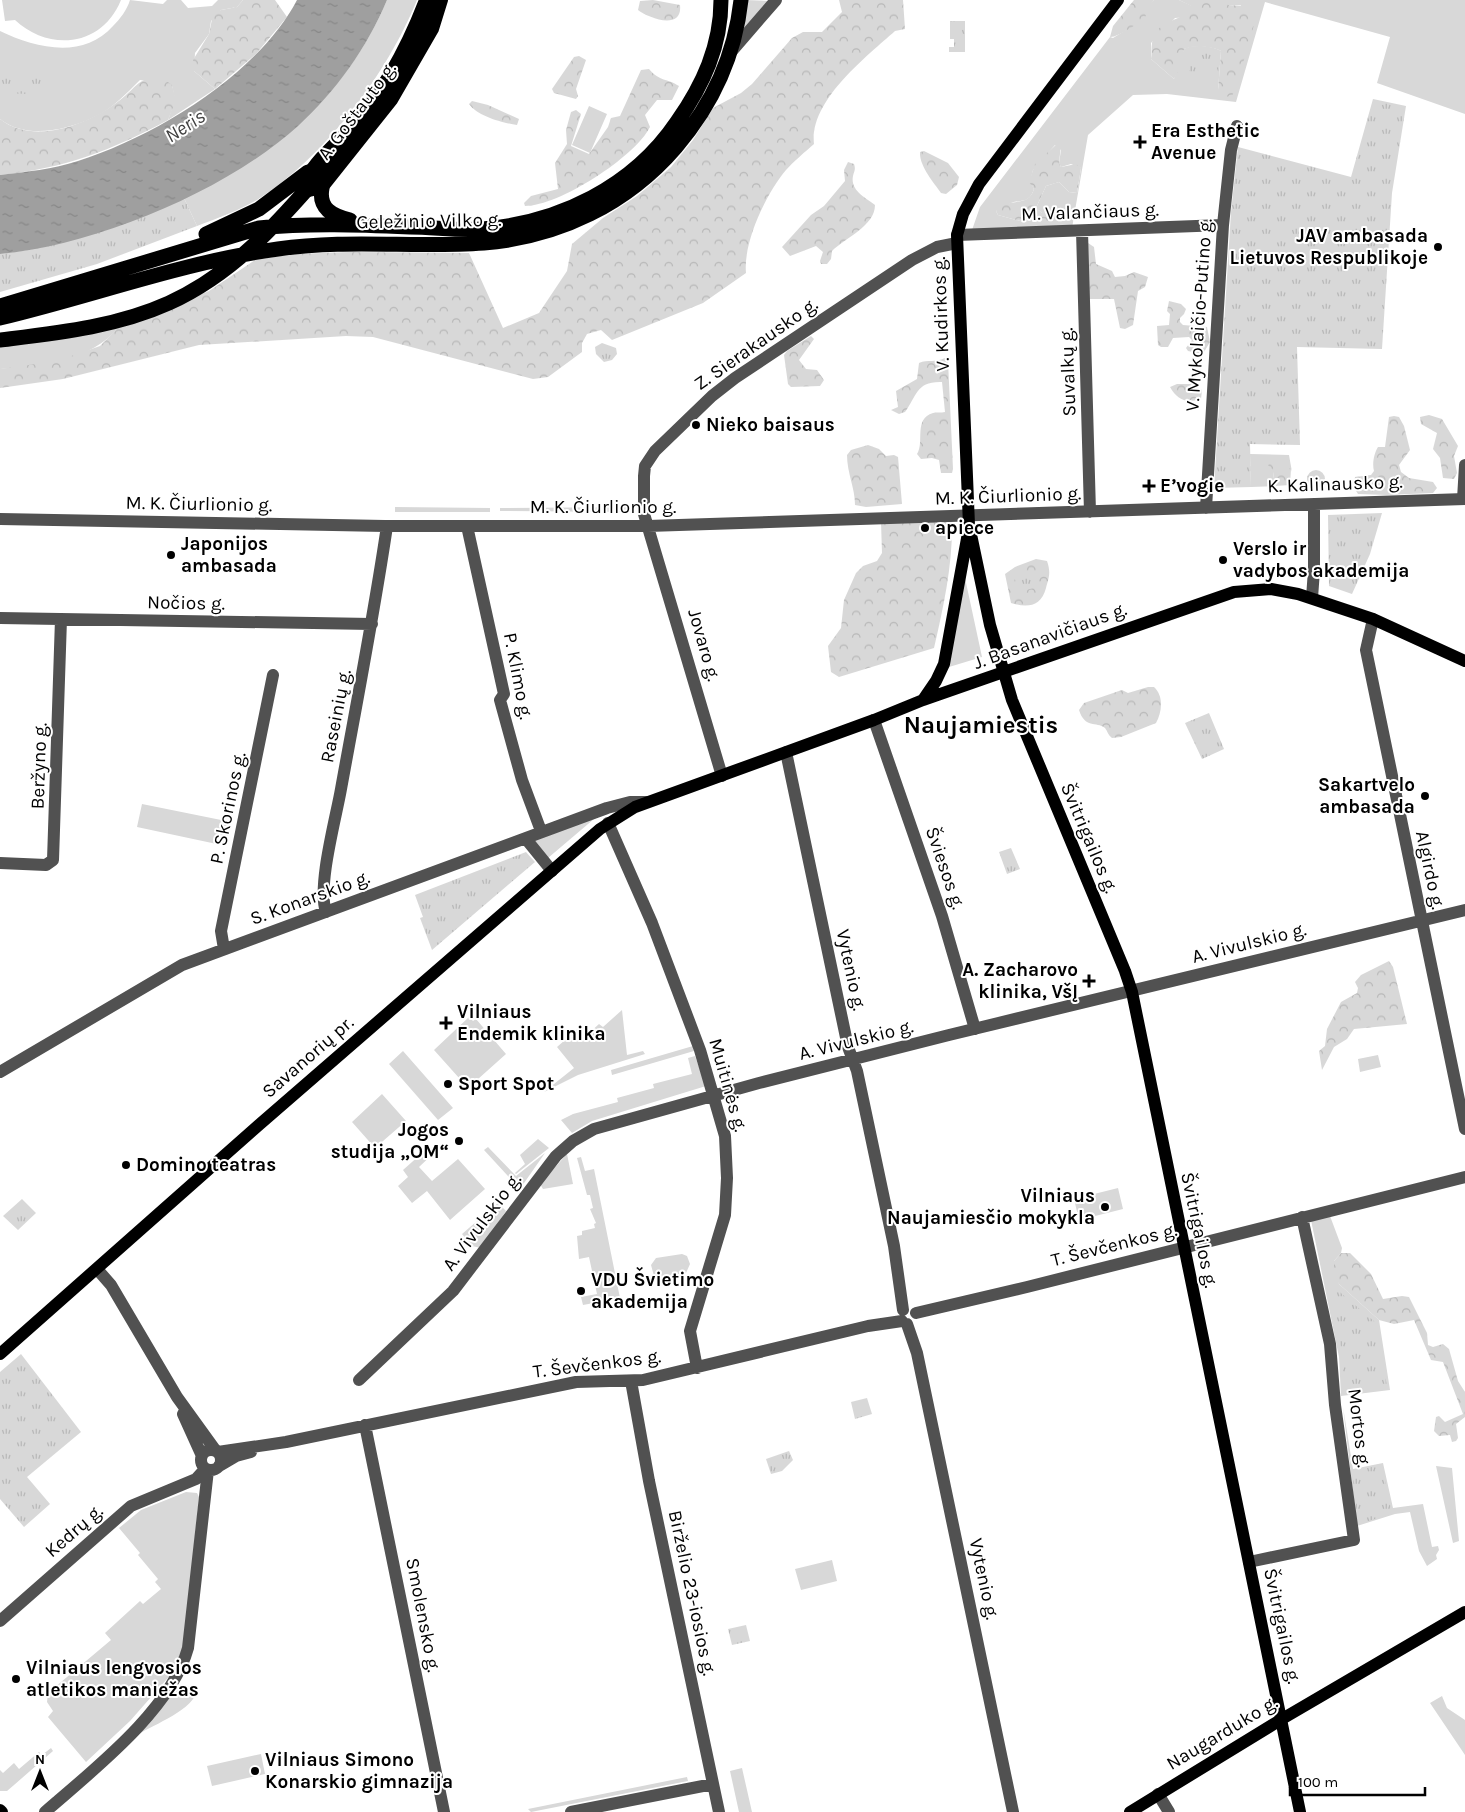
<svg xmlns="http://www.w3.org/2000/svg" width="1465" height="1812" viewBox="0 0 1465 1812" font-family="Karla,sans-serif">
  <defs>
    <pattern id="forest-crowns" width="20" height="18" patternUnits="userSpaceOnUse" patternTransform="scale(1.25)"><rect width="20" height="18" fill="#d8d8d8"/><path d="M2 6a3 3 0 1 1 6 0M12 15a3 3 0 1 1 6 0" fill="none" stroke="#b8b8b8"/></pattern>
    <pattern id="park-tufts" width="24" height="20" patternUnits="userSpaceOnUse" patternTransform="scale(1.25)"><rect width="24" height="20" fill="#d8d8d8"/><path d="M3 7l-1-3M5 7V3M7 7l1-3M15 17l-1-3M17 17v-4M19 17l1-3" fill="none" stroke="#b8b8b8"/></pattern>
    <pattern id="water-ripples" width="26" height="14" patternUnits="userSpaceOnUse" patternTransform="scale(1.25)"><rect width="26" height="14" fill="#9f9f9f"/><path d="M2 4q2-2 4 0t4 0M15 11q2-2 4 0t4 0" fill="none" stroke="#878787"/></pattern>
  </defs>
  <rect width="100%" height="100%" fill="#fff"/>
  <path fill="#d8d8d8" fill-rule="evenodd" d="M2,0h119c-19,47 -72,52 -106,20l-10,1z
    M130,0l33,4 4,-4h14l7,8 24,-2 6,-6h25l-6,7 -16,3 -10,11 -2,13 -14,19 -1,18 21,18 -47,31 7,-20 -3,-15 -32,-5c-14,14 -29,30 -48,38 -28,13 -67,21 -92,1v-88c35,17 83,29 113,-5 7,-7 14,-16 17,-26z
    M387,0h30c-30,74 -92,157 -160,200 -19,11 -39,18 -60,26l-13,-28c91,-45 163,-103 203,-198z
    M746,0l23,1 -30,36z
    M1154,0h25l13,6c-4,8 -8,12 -17,12l-24,25v16l23,20 10,-30c9,-5 28,-3 37,2l-3,40 23,-86h-13v-5h237v114l-88,-31 13,-46 -125,-35 -29,100 -69,-8 -34,1 -45,40 -16,93 -100,2 8,-23 130,-170 3,1 21,-13 12,-18zM1055,145l6,5 -2,13 2,4 10,-3 10,4 -4,25 -8,-1 -10,-10 -13,4 -10,22 6,5 22,-1 -40,10 -26,-7 -2,-4c5,-2 10,-6 15,-8 11,-4 18,1 23,-14l-4,-7 3,-12z
    M589,106l18,8 -17,39 -18,-8z
    M119,327c-28,34 -78,39 -119,42v-23z
    M1250,454l39,1 3,17 -1,-3 -18,3 2,14 -24,1z
    M395,507l95,1v4h-95z
    M634,507l-3,5 -131,-1v-3z
    M965,578l17,79 -33,10z
    M142,804l89,18 -5,24 -89,-19z
    M601,813l-53,45 -13,-15v-4z
    M622,1010l5,45 16,-4 2,3 -67,21 -34,17 30,-24 -17,-21 24,-21 7,8 11,-10 4,3z
    M469,1017l4,4 3,-2 30,35 -38,34 -34,-38z
    M693,1046l1,5 -82,24 -1,-5z
    M403,1051l50,57 -15,12 -49,-56z
    M1378,1055l3,12 -21,5 -2,-13z
    M695,1056l11,30 -114,35 -20,12 -11,-13 12,-6 45,-12 -1,-4 37,-10 -1,-4 39,-10 -4,-16z
    M382,1094l24,27 -31,27 -23,-26z
    M538,1139l11,9 -33,26 -1,-1 10,-9 -5,-9z
    M430,1146l5,6 -16,15 13,14 26,-22 27,30 -35,31 -23,-29 -15,12 -14,-17 10,-9 -5,-7z
    M488,1147l28,29 29,-23 -23,33h-5l-33,-36z
    M567,1154l6,30 -30,5 -3,-5z
    M581,1157l4,14 9,-2 26,129 -37,7 -2,-8 16,-3 -8,-37 -10,2 -2,-23 5,-1v-4l13,-3 -1,-4 2,-1 -6,-14 3,-1 -3,-13h-3l-10,-37z
    M1118,1188l5,21 -44,11 -5,-21z
    M498,1203l8,8 -25,37 -9,-2 -10,-12z
    M1330,1216l12,32 -1,5 -7,8 5,23 40,36 11,70 -49,6 -2,-39 -28,-137z
    M682,1254l5,2 3,8 -4,9 -26,6 -6,-3 -3,-11 5,-7z
    M1343,1407l10,62 30,-6 10,45 30,-4 9,43 6,-1 1,4 -3,5 1,4 -10,7 -8,-15 -9,-39 -15,2 -38,12z
    M1436,1466l16,2 7,73 -6,2z
    M186,1492l11,1 2,4 -15,147 -10,27 -44,50 -44,41 -38,-45 5,-6 -6,-9 1,-9 63,-53 -6,-7 35,-32 3,3 18,-15 -6,-7 3,-3 -20,-24 2,-2 -21,-25 22,-18z
    M832,1560l5,21 -36,9 -6,-21z
    M184,1685l12,3c4,19 -43,37 -57,46l36,-44z
    M1442,1696l5,12 18,12v35l-35,-52z
    M51,1748l2,3 -39,34 -7,6h-7v-21l3,3 11,-10 5,6 20,-17 3,3z
    M261,1754l4,20 -53,12 -5,-20z
    M742,1768l10,44h-13l-9,-41z
    M687,1777l1,4 -157,31 -3,-3z"/>
  <path fill="url(#forest-crowns)" d="M243,0h32l12,17 -31,37 -41,35 -21,-18 -1,-11 16,-26 4,-20 8,-4 16,-3z
    M653,0l27,5c3,26 -32,13 -42,5l2,-9z
    M839,0h64l2,29 -10,2c-29,26 -86,70 -81,113 -9,8 -20,17 -28,26 -20,24 -43,72 -40,103l-43,30 -91,37 -11,-10 -14,4 -5,9v9l-34,25 -15,2 -160,-42 -27,-1 -147,9 -136,34 -63,9v-19l57,-8 43,-15 19,-19 90,-36 46,-31 39,-6 56,-2 119,1 34,75 36,-15 28,-42 5,-27 31,-26 34,-22 34,-29 22,-27 20,-32 28,-15 11,-9 40,-46 11,-6h19l20,-20z
    M1134,0h20l-10,12 2,4c-5,6 -29,22 -36,21l3,-11z
    M1179,0h49v5l19,1 9,12 -19,66 -5,12 -9,1 -5,-6 3,-40c-9,-5 -28,-6 -37,-2l-3,16 -7,14 -23,-20c1,-5 0,-11 1,-16 5,-27 32,-19 39,-37z
    M579,56l7,4 -10,29 2,7 -2,3 -22,-6 -2,-4 22,-32z
    M649,69c11,13 18,9 30,17l-7,14h-15l-12,15 5,12c-15,30 -91,79 -125,79l-1,-3 7,-7 27,-7 -3,-26 12,-19 -1,-14 5,-18 5,-2 5,4 -10,32 18,8 19,-27 3,-9 9,-2 21,-46z
    M158,75l14,10 4,15 -8,20c-58,31 -102,48 -168,55v-56c34,27 90,5 120,-19 18,-14 14,-18 38,-25z
    M472,101l16,4 31,14 -2,6c-14,-2 -40,-9 -48,-21z
    M1058,143l3,2 -2,18 2,4 15,-3 5,4 -4,25 -8,-1 -10,-10 -13,4 -10,22 6,5 22,-1 5,4v3l-45,3 -26,-7 -2,-4c11,-15 32,-2 38,-22l-5,-7 6,-18z
    M924,151l24,12 11,14 -2,8 -11,9 -5,-1c-7,-10 -22,-27 -21,-41z
    M848,162l6,2c2,6 0,7 -1,12 -3,15 13,22 22,29 0,21 -30,33 -43,46l-1,8 -4,5h-6l-1,-3 3,-9 -7,-6 -26,10 -8,-9 29,-32 13,-9 21,-25 -1,-11z
    M1088,243l6,4 2,17 16,7 3,6 10,-1 9,-4 14,5 -3,10 -7,4 -5,34 -8,4 -5,-1 -6,-29h-25z
    M1169,301l12,3 5,5 -2,5 -4,4v4l3,3 24,2 3,15 -6,10 -6,1 -10,-2 -2,-3 6,-8 -3,-3 -16,1 -5,9h-7l-3,-2 -1,-19 12,-1 1,-11 -3,-3z
    M811,336l3,3 -15,21 7,9 11,1 7,10 -4,6 -29,1 -3,-3 -4,-29 3,-4z
    M945,358l3,3 5,108 -1,4h-11l-2,-13 -7,-2 -11,1 -4,-5c8,-12 -4,-35 16,-41 4,-1 8,0 12,-1l-3,-30c-26,-1 -25,14 -37,30l-6,2 -8,-4 7,-3 -2,-16 21,-12 2,-16c9,-4 16,0 26,-5z
    M1177,384h16l9,6 -1,9c-16,5 -24,0 -31,-12z
    M1429,415l13,4 16,27 -4,10 3,17 -3,6 -11,-1 -3,-20 -7,-9 4,-16 -16,-9 -1,-7z
    M1394,416l5,1 5,9 6,24 -11,15 2,7 8,6 24,4 4,6 -4,5 -47,2 -28,-1c-4,-6 -4,-10 -3,-17l16,-2 3,-4c-2,-7 0,-18 4,-24h7l4,-30z
    M868,445l11,4 7,7 8,-1 4,2 4,47 -36,3 -11,-2c0,-17 -8,-32 -8,-50l4,-5z
    M1274,461l17,8 -1,16 -15,1 -2,-14 -5,-7z
    M1307 479a9 9 0 1 1 18 0a9 9 0 1 1-18 0Z
    M952,519c1,44 -8,86 -18,129l-95,29 -8,-5 -3,-26 13,-18 3,-28 12,-27 7,-7 14,-5 5,-8 -1,-31z
    M1036,559l11,2c4,12 2,16 -1,27 -5,19 -19,20 -35,15l-6,-29 10,-7z
    M1148,687h6c10,9 8,25 2,36l-35,14 -9,1c-4,-3 -4,-6 -7,-10 -9,-7 -20,1 -26,-18l5,-7 38,-13 6,3z
    M1389,961l4,6 14,57 -53,5 -7,10 -13,8 -12,23 -3,-19 6,-5 2,-17 14,-27 16,-9 1,-5 -3,-6 6,-7z
    M1341,1253h9l21,21 12,25 19,-3 7,1 18,36 1,12 5,2 10,-3 6,5 9,32 7,11v25l-9,7 2,14 -2,3 -4,1 -2,-7 -11,1 -5,-5 2,-14 3,-1 6,6 18,-8 -20,-52 -12,-2 -17,-40 -20,4 -15,-4 -40,-36 -5,-9v-14z"/>
  <path fill="url(#park-tufts)" d="M950,21h15v31h-16v-5h5v-8h-4z
    M1189,51h30l-1,27 -29,-1z
    M43,72l4,4v4l-16,14 -31,-1v-14z
    M1373,99l33,7 -14,87 -10,156 -85,-2 3,98 -50,-1 1,43 -37,1 17,-276 7,-65 113,30z
    M184,198l13,28 -100,38 -97,28v-38c66,-8 124,-29 184,-56z
    M602,343l14,5 1,6 -5,6 -8,2 -8,-8 -1,-7z
    M1382,513l-12,41 -18,40 -23,-8 -1,-71z
    M1030,571l4,17 -16,4 -4,-17z
    M1209,713l15,36 -22,10 -17,-36z
    M1011,848l9,21 -13,5 -8,-22z
    M526,852l9,10 -103,88 -12,-32 3,-1 -8,-22z
    M22,1199l14,14 -18,17 -15,-14z
    M1335,1288l40,34 12,64 -42,4 -5,-50 -9,-50z
    M21,1354l60,78 -54,45 23,27 -26,23 -24,-28v-127z
    M867,1398l5,16 -17,5 -4,-17z
    M789,1451l4,9 -11,11 -11,3 -5,-15z
    M1382,1465l10,49 -34,10 -6,-53z
    M746,1625l4,16 -18,4 -4,-16z"/>
  <path fill="url(#water-ripples)" d="M297,0h90c-20,48 -51,91 -89,126 -72,65 -201,119 -298,128v-79c26,-3 53,-6 78,-14 79,-25 180,-87 219,-161z"/>
  <g fill="none" stroke-linecap="round" stroke-linejoin="round">
    <path stroke="#515151" stroke-width="12" d="M731,52l45,-52
      M1082,231l8,281
      M957,235l266,-10
      M1463,499l2,-34
      M1206,508l17,-283 8,-75 6,-24
      M0,519l385,7h263l817,-27
      M467,526l37,168 -4,6 22,80 19,51
      M1312,598l2,-28v-66
      M0,618l372,6
      M1373,619l-7,31 99,479
      M874,720l68,196 33,113
      M786,752l62,295 9,24 37,175 9,64
      M722,776l-78,-262v-38l1,-10 10,-15 57,-55 23,-18 177,-118 25,-13 20,-4
      M608,823l44,100 48,127 25,86 2,42 -2,37 -35,116 7,37
      M526,839l26,32
      M0,863l46,2 7,-5 8,-241
      M326,912c-9,-26 10,-94 15,-123 16,-88 33,-175 46,-263
      M224,949l-3,-18 52,-256
      M0,1072l182,-107 425,-157 23,-6h17
      M97,1269l14,16 66,112 39,54
      M916,1313l111,-26 438,-110
      M907,1324l10,29 96,459
      M359,1380l94,-89 103,-135 17,-15 21,-12 165,-46 190,-48 516,-125
      M631,1381l18,100 70,331
      M183,1414l19,42
      M365,1425l79,387
      M201 1460a10 10 0 1 1 20 0a10 10 0 1 1-20 0Z
      M218,1452l68,-10 290,-60 67,-2 225,-54 34,-5
      M219,1466l17,-10 15,-4
      M1249,1562l105,-22 -19,-135 -5,-61 -28,-127
      M0,1621l131,-115 65,-27 9,-10
      M1158,1794l11,18
      M45,1812c48,-42 126,-102 143,-164l20,-178
      M571,1812l142,-28"/>
    <path stroke="#000" stroke-width="12" d="M425,0c-18,47 -42,92 -76,129 -11,12 -44,40 -45,56l5,6 13,-3 70,-88 41,-71 9,-29
      M1118,0l-139,184 -16,30 -6,21 12,290 21,100 22,75 113,271 7,21 168,820
      M923,700l13,-19 8,-17 24,-131
      M0,1354l260,-230 340,-295 35,-22 239,-87 49,-20 311,-108 37,-3 27,5 75,25 92,42
      M0,1810l2,2
      M1130,1812l152,-93 183,-107"/>
    <path stroke="#000" stroke-width="15" d="M322,188c-4,21 11,28 28,32
      M206,234l53,-25 49,-37
      M0,306l259,-78c50,-5 101,-3 151,-1 24,0 48,4 72,2 77,-6 151,-42 195,-107 26,-37 44,-76 44,-122
      M0,318c93,-22 183,-56 278,-69 69,-10 137,-1 206,-6 75,-6 143,-39 192,-96 36,-42 59,-92 65,-147
      M0,340c57,-7 116,-13 169,-37 64,-29 108,-79 153,-131 23,-27 47,-53 67,-82 20,-27 34,-59 47,-90"/>
  </g>
  <g fill="#000" stroke="#fff" stroke-width="2">
    <path d="M1137.5 134.5h5v5h5v5h-5v5h-5v-5h-5v-5h5z"/>
    <circle cx="1438" cy="247" r="5"/>
    <circle cx="696" cy="425" r="5"/>
    <path d="M1146.5 478.5h5v5h5v5h-5v5h-5v-5h-5v-5h5z"/>
    <circle cx="925" cy="528" r="5"/>
    <circle cx="171" cy="555" r="5"/>
    <circle cx="1223" cy="560" r="5"/>
    <circle cx="1425" cy="796" r="5"/>
    <path d="M1086.5 973.5h5v5h5v5h-5v5h-5v-5h-5v-5h5z"/>
    <path d="M443.5 1015.5h5v5h5v5h-5v5h-5v-5h-5v-5h5z"/>
    <circle cx="448" cy="1084" r="5"/>
    <circle cx="459" cy="1141" r="5"/>
    <circle cx="126" cy="1165" r="5"/>
    <circle cx="1105" cy="1207" r="5"/>
    <circle cx="581" cy="1291" r="5"/>
    <circle cx="16" cy="1679" r="5"/>
    <circle cx="255" cy="1771" r="5"/>
  </g>
  <g text-anchor="middle" dominant-baseline="central" stroke-width="4" stroke-linejoin="round" paint-order="stroke">
    <g font-size="19" fill="#000" stroke="#fff">
      <text transform="translate(357 111) rotate(-53)">A. Goštauto g.</text>
      <text transform="translate(1090 212) rotate(-2)">M. Valančiaus g.</text>
      <text transform="translate(429 221) rotate(-1)">Geležinio Vilko g.</text>
      <text transform="translate(941 314) rotate(-92)">V. Kudirkos g.</text>
      <text transform="translate(1199 315) rotate(-86)">V. Mykolaičio-Putino g.</text>
      <text transform="translate(756 344) rotate(-35)">Z. Sierakausko g.</text>
      <text transform="translate(1068 372) rotate(-92)">Suvalkų g.</text>
      <text transform="translate(1335 484) rotate(-2)">K. Kalinausko g.</text>
      <text transform="translate(1008 496) rotate(-2)">M. K. Čiurlionio g.</text>
      <text transform="translate(199 504) rotate(1)">M. K. Čiurlionio g.</text>
      <text x="603" y="507">M. K. Čiurlionio g.</text>
      <text transform="translate(186 603) rotate(1)">Nočios g.</text>
      <text transform="translate(1050 636) rotate(-20)">J. Basanavičiaus g.</text>
      <text transform="translate(704 645) rotate(74)">Jovaro g.</text>
      <text transform="translate(518 676) rotate(79)">P. Klimo g.</text>
      <text transform="translate(336 716) rotate(-79)">Raseinių g.</text>
      <text transform="translate(39 766) rotate(-88)">Beržyno g.</text>
      <text transform="translate(228 808) rotate(-78)">P. Skorinos g.</text>
      <text transform="translate(1089 838) rotate(67)">Švitrigailos g.</text>
      <text transform="translate(945 868) rotate(71)">Šviesos g.</text>
      <text transform="translate(1430 870) rotate(78)">Algirdo g.</text>
      <text transform="translate(310 898) rotate(-20)">S. Konarskio g.</text>
      <text transform="translate(1249 943) rotate(-14)">A. Vivulskio g.</text>
      <text transform="translate(851 970) rotate(78)">Vytenio g.</text>
      <text transform="translate(856 1040) rotate(-14)">A. Vivulskio g.</text>
      <text transform="translate(308 1057) rotate(-41)">Savanorių pr.</text>
      <text transform="translate(728 1085) rotate(74)">Muitinės g.</text>
      <text transform="translate(482 1222) rotate(-53)">A. Vivulskio g.</text>
      <text transform="translate(1199 1230) rotate(78)">Švitrigailos g.</text>
      <text transform="translate(1114 1245) rotate(-14)">T. Ševčenkos g.</text>
      <text transform="translate(597 1364) rotate(-7)">T. Ševčenkos g.</text>
      <text transform="translate(1359 1428) rotate(83)">Mortos g.</text>
      <text transform="translate(74 1531) rotate(-41)">Kedrų g.</text>
      <text transform="translate(984 1579) rotate(78)">Vytenio g.</text>
      <text transform="translate(692 1593) rotate(78)">Birželio 23-iosios g.</text>
      <text transform="translate(423 1615) rotate(79)">Smolensko g.</text>
      <text transform="translate(1282 1626) rotate(78)">Švitrigailos g.</text>
      <text transform="translate(1222 1733) rotate(-31)">Naugarduko g.</text>
    </g>
    <g font-size="19" font-weight="bold" fill="#000" stroke="#fff" text-anchor="start">
      <text x="1151" y="131">Era Esthetic<tspan x="1151" dy="22">Avenue</tspan></text>
      <text x="1428" y="236" text-anchor="end">JAV ambasada<tspan x="1428" dy="22">Lietuvos Respublikoje</tspan></text>
      <text x="706" y="425">Nieko baisaus</text>
      <text x="1160" y="486">E’vogie</text>
      <text x="935" y="528">apiece</text>
      <text x="181" y="544">Japonijos<tspan x="181" dy="22">ambasada</tspan></text>
      <text x="1233" y="549">Verslo ir<tspan x="1233" dy="22">vadybos akademija</tspan></text>
      <text x="1415" y="785" text-anchor="end">Sakartvelo<tspan x="1415" dy="22">ambasada</tspan></text>
      <text x="1078" y="970" text-anchor="end">A. Zacharovo<tspan x="1078" dy="22">klinika, VšĮ</tspan></text>
      <text x="457" y="1012">Vilniaus<tspan x="457" dy="22">Endemik klinika</tspan></text>
      <text x="458" y="1084">Sport Spot</text>
      <text x="449" y="1130" text-anchor="end">Jogos<tspan x="449" dy="22">studija „OM“</tspan></text>
      <text x="136" y="1165">Domino teatras</text>
      <text x="1095" y="1196" text-anchor="end">Vilniaus<tspan x="1095" dy="22">Naujamiesčio mokykla</tspan></text>
      <text x="591" y="1280">VDU Švietimo<tspan x="591" dy="22">akademija</tspan></text>
      <text x="26" y="1668">Vilniaus lengvosios<tspan x="26" dy="22">atletikos maniežas</tspan></text>
      <text x="265" y="1760">Vilniaus Simono<tspan x="265" dy="22">Konarskio gimnazija</tspan></text>
    </g>
    <g font-size="20" font-style="italic" fill="#404040" stroke="#fff">
      <text transform="translate(185 126) rotate(-33)">Neris</text>
    </g>
    <g font-size="24" font-weight="bold" fill="#000" stroke="#fff">
      <text x="981" y="725">Naujamiestis</text>
    </g>
  </g>
  <g transform="translate(40 1772)" stroke="#ffffff" stroke-width="4" paint-order="stroke">
  <path d="M0-4L9 19L0 12L-9 19Z" fill="#000000"/>
  <text y="-8" font-size="14" font-weight="bold" text-anchor="middle" fill="#000000">N</text>
  </g>
  <path d="M1290 1787v8h135v-8" fill="none" stroke="#000000" stroke-width="2.5"/>
  <text x="1298" y="1787" font-size="15" fill="#000000" stroke="#ffffff" stroke-width="4" paint-order="stroke">100 m</text>
</svg>
